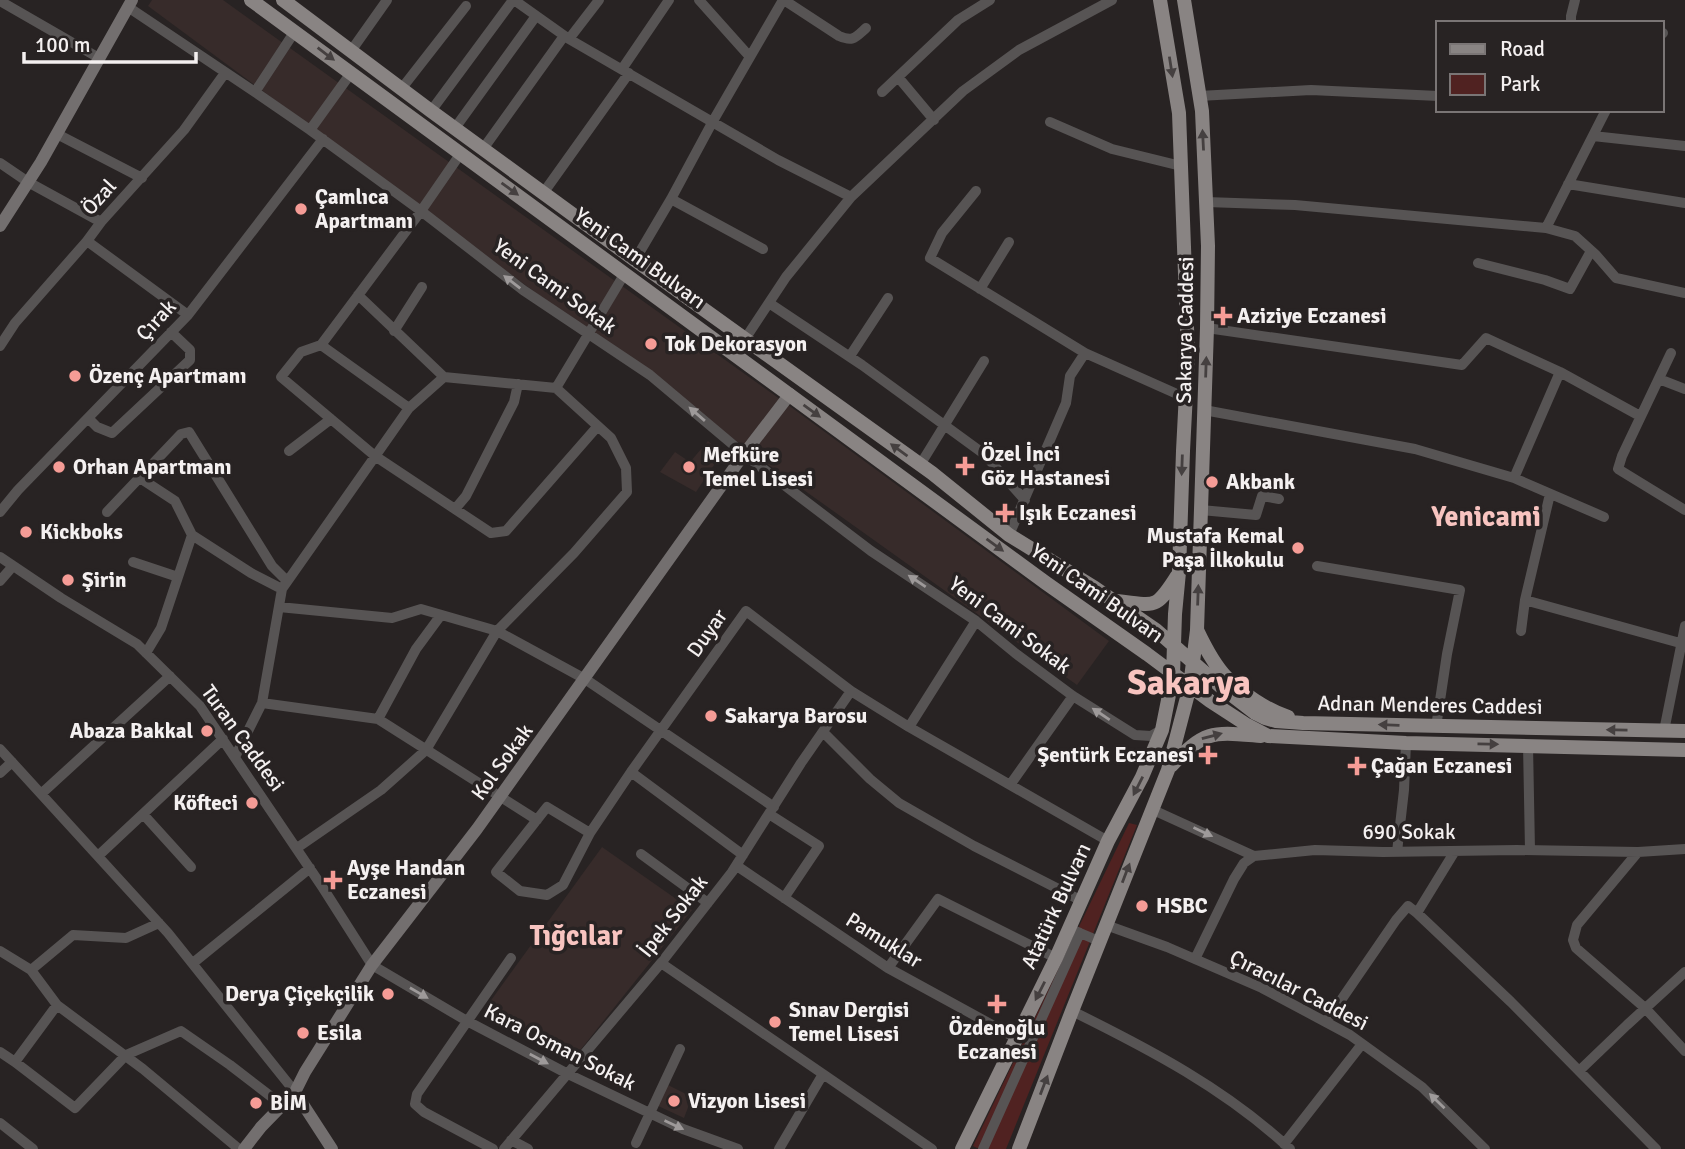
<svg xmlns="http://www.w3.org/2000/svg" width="1685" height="1149" viewBox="0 0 1685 1149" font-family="Signika,sans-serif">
  <rect width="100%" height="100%" fill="#282323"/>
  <path fill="#372b2a" d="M152,0h71l572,410 314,231 -32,44 -318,-227 -611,-452z
    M708,441l14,12 -26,39 -36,-20 15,-20 15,10z
    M602,847l90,63 -122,153 -86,-53z
    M666,1084l26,13 -8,21 -28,-13z"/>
  <path fill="#502221" d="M1129,823l8,2 -131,324h-27l-6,-3z"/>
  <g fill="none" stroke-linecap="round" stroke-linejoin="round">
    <path stroke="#575454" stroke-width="10" d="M514,0l55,39 209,121 73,37
      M699,0l51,57
      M784,0l55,36c14,6 16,2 27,-8
      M0,1l99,57
      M128,7l127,85 55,38 111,81 102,79 127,85 94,79 52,40 75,57 105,70 39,32 58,43 62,39 16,1 10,-6
      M1571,23v-7l4,-16
      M1662,34l1,-1
      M569,39l30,-39
      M351,51l36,-51
      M622,69l47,-69
      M898,77l36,43
      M402,88l64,-82
      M255,92l40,-61
      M882,92l76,-72 32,-20
      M1199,96l112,-6 127,6
      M431,111l82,-111
      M1050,122l62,27 69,17
      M455,128l81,-112
      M310,130l41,-57
      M57,134l85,44
      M1593,136l92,10
      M483,149l81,-113
      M461,153l-40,58 -100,134 -20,7 -20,25 94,79 116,77 15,-2 91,-104
      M0,163l28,19 73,40
      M1568,184l117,19
      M976,191l-34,42 -12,25 155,95 101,45
      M544,192l85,-119
      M671,199l92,50
      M1206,202l89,3 251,23 60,-118
      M1546,228l29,8 21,19 20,23 69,15
      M87,241l101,74
      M635,260l36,-61 42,-78 70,-121
      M1478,263l67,17 25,9 21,-38
      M980,289l29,-47
      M358,295l86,82
      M769,303l93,62 122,89 41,46
      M1207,328l255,37 24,-27 74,34 80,44
      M394,331l28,-44
      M745,339l41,-62 65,-80 112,-106 56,-41 93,-50
      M321,345l88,63
      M0,346l15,-23 72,-82 14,-19 83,-92 41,-57
      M1671,353l-49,103 -4,13 67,41
      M850,356l38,-58
      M1659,379l26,10
      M1204,410l211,39 99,29 90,39
      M88,418l9,9 15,6 78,-73v-10l-19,-18
      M289,451l42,-32
      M920,465l64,-104
      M140,478l35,23 17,34 59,38 31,16
      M1514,478l46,-106
      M455,509l11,-13 48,-94 4,-18
      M1201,510l55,5 6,-19 17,3
      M0,512l18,-22 170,-175 135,-176
      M107,512l74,-78 8,-2 83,134 15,15
      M1009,535l57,-132 4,-27 15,-23
      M0,557l61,41 76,46 63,62 123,182 49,77 95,56 101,53 115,55 55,20
      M133,562l45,15
      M1317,566l143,24 -13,64 -11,73
      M0,581l13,-15
      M1525,600l155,43
      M279,607l113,11 29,-9 76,22 88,48 189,128
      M1521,631l4,-31 25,-106
      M146,653l15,-25 31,-93
      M262,703l116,16 159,101
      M378,719l38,-70 25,-34
      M909,727l199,114
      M1664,731l21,-105
      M823,732l47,47 29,24 75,43 108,55
      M1528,745l2,105
      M0,749l168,184 127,159
      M235,757l27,-54 20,-114 127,-181 35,-31 112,11 69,-115
      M631,772l112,83
      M0,773l12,-11
      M1010,785l63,-89
      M41,794l129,-118
      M1151,809l103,47
      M143,814l48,53
      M769,814l50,32 -35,52
      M590,833l-43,-26 -51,65 24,19 27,4 16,-10 27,-52 41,-61 115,-161 105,80 58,36 67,-106
      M297,848l84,-58 45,-40 71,-119 77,-78 53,-61 -1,-24 -15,-30 -55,-50
      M1397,852l7,-62 2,-47
      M1638,852l-61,73 -4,15 3,8 69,60 40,43
      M641,854l67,49
      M98,856l125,-117
      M737,866l151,102 128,70
      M1417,913l38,-62
      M1106,925l61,22 95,41 88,47 72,52 63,62
      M1080,933l19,8
      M0,951l31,19 26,35 86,64 96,80
      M1195,959l39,-80 10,-16 10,-7 61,-6 68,2 134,-2 121,2 47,-3
      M193,963l117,-95
      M661,963l162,111 -44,75
      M888,968l50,-69 118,59
      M31,970l42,-35 53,3 33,-15
      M1072,1011c77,38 154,78 218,138
      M1326,1022l70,-102 12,-14 9,7 94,89 145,147
      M0,1052l15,10 60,46 51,-53 55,-24 49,34 52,40
      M15,1062l42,-57
      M1579,1071l48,-46 58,-53
      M823,1074l109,75
      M0,1123l33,26
      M511,1140l17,9
      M636,1143l44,-94
      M1284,1144l78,-100
      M493,1149l-69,-37 -9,-8 2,-10 94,-136
      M504,1149l157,-186 71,-91 69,-109 50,-72
      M983,1149l97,-216 -10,-4"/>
    <path stroke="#736f6f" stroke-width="12" d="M0,226l41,-64 91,-162
      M295,1092l37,57
      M244,1149l17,-22 34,-35 10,-20 67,-107 105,-136 267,-375 46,-60"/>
    <path stroke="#898483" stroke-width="14" d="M251,0l795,583 101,71 63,47 37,24 21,11 138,7 279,7
      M283,0l148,111 204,149 297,213 77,62 86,53 61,42 64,56 35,27 10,5 11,3 27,2 382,8
      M1117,601c38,4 38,10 60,-25
      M1197,630c8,17 17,35 30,48 16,16 40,32 61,39
      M1171,766c35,-37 42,-34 90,-30
      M962,1149l94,-191 52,-117 34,-64 20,-47 11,-55 2,-61 4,-42 4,-121 5,-97 -9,-241 -19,-113
      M1019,1149l53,-138 96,-241 22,-84 7,-56 10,-302 1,-82 -6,-135 -18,-111"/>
  </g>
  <defs><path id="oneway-solid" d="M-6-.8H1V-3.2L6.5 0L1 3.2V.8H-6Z" transform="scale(1.75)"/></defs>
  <g fill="#454040">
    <use href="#oneway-solid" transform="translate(326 54) rotate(37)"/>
    <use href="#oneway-solid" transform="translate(1171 67) rotate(81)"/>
    <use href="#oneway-solid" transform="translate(1203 140) rotate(-93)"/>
    <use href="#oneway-solid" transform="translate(510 189) rotate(36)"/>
    <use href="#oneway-solid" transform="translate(1206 367) rotate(-88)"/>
    <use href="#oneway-solid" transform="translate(812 411) rotate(36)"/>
    <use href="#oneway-solid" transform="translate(899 450) rotate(-144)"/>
    <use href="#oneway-solid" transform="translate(1182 465) rotate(92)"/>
    <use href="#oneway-solid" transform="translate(995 545) rotate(36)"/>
    <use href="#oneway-solid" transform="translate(1198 595) rotate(-88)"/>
    <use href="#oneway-solid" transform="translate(1389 725) rotate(-178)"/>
    <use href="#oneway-solid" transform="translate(1617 730) rotate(-179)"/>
    <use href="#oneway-solid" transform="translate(1212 736) rotate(-15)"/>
    <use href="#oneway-solid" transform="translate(1488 744) rotate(1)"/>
    <use href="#oneway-solid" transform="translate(1138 786) rotate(117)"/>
    <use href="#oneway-solid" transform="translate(1126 873) rotate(-69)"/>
    <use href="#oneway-solid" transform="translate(1040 991) rotate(117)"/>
    <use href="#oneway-solid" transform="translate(1044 1085) rotate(-69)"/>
  </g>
  <g fill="#9e9a9a">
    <use href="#oneway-solid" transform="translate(512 282) rotate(-142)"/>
    <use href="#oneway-solid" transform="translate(697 414) rotate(-139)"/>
    <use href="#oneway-solid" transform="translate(917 581) rotate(-146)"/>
    <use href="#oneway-solid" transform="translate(1101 714) rotate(-146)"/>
    <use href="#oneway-solid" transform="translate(1203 832) rotate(25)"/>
    <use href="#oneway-solid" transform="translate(419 993) rotate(30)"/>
    <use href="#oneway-solid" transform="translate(539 1059) rotate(28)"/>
    <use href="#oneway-solid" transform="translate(1437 1101) rotate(-136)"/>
    <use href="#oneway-solid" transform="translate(674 1125) rotate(25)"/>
  </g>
  <g fill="#f59c96" stroke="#282323" stroke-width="2.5">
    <circle cx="301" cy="209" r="7"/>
    <path d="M1219.5 305.5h7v7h7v7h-7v7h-7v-7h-7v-7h7z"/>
    <circle cx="651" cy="344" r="7"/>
    <circle cx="75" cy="376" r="7"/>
    <path d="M961.5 455.5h7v7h7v7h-7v7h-7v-7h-7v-7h7z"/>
    <circle cx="59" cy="467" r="7"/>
    <circle cx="689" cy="467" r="7"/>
    <circle cx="1212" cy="482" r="7"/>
    <path d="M1001.5 502.5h7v7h7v7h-7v7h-7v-7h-7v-7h7z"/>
    <circle cx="26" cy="532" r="7"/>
    <circle cx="1298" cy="548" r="7"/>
    <circle cx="68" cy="580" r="7"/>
    <circle cx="711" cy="716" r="7"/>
    <circle cx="207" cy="731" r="7"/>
    <path d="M1204.5 744.5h7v7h7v7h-7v7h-7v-7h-7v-7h7z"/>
    <path d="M1353.5 755.5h7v7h7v7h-7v7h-7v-7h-7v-7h7z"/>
    <circle cx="252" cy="803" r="7"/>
    <path d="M329.5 869.5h7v7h7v7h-7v7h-7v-7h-7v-7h7z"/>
    <circle cx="1142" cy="906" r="7"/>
    <circle cx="388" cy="994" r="7"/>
    <path d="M993.5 993.5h7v7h7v7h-7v7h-7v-7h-7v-7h7z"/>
    <circle cx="775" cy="1022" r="7"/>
    <circle cx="303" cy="1033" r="7"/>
    <circle cx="674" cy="1101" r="7"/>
    <circle cx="256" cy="1103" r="7"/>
  </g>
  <g text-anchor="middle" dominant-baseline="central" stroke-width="7" stroke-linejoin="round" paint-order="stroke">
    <g font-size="21" fill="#f4f0f0" stroke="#282323">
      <text transform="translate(99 197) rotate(-48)">Özal</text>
      <text transform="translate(640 258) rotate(36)">Yeni Cami Bulvarı</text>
      <text transform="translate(555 286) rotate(36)">Yeni Cami Sokak</text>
      <text transform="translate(156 320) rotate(-47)">Çırak</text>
      <text transform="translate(1185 330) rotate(-89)">Sakarya Caddesi</text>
      <text transform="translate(1097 593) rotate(35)">Yeni Cami Bulvarı</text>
      <text transform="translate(1010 625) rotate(37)">Yeni Cami Sokak</text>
      <text transform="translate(707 633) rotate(-55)">Duyar</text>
      <text transform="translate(1430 705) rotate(1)">Adnan Menderes Caddesi</text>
      <text transform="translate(243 738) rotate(54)">Turan Caddesi</text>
      <text transform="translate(502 762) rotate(-54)">Kol Sokak</text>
      <text x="1409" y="832">690 Sokak</text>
      <text transform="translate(1056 906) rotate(-65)">Atatürk Bulvarı</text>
      <text transform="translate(673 916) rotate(-52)">İpek Sokak</text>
      <text transform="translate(884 940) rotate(32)">Pamuklar</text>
      <text transform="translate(1299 990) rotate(27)">Çıracılar Caddesi</text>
      <text transform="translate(560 1047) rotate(27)">Kara Osman Sokak</text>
    </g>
    <g font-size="21" font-weight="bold" fill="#f4f0f0" stroke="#282323" text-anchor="start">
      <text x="315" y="197">Çamlıca<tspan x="315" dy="24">Apartmanı</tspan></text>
      <text x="1237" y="316">Aziziye Eczanesi</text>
      <text x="665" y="344">Tok Dekorasyon</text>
      <text x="89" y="376">Özenç Apartmanı</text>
      <text x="981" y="454">Özel İnci<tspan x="981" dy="24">Göz Hastanesi</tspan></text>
      <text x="703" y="455">Mefküre<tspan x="703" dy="24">Temel Lisesi</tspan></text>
      <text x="73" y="467">Orhan Apartmanı</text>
      <text x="1226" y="482">Akbank</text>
      <text x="1019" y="513">Işık Eczanesi</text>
      <text x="40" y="532">Kickboks</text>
      <text x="1284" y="536" text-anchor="end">Mustafa Kemal<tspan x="1284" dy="24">Paşa İlkokulu</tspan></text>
      <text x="82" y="580">Şirin</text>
      <text x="725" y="716">Sakarya Barosu</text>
      <text x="193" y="731" text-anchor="end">Abaza Bakkal</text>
      <text x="1194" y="755" text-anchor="end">Şentürk Eczanesi</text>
      <text x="1371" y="766">Çağan Eczanesi</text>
      <text x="238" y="803" text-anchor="end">Köfteci</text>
      <text x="347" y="868">Ayşe Handan<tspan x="347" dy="24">Eczanesi</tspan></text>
      <text x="1156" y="906">HSBC</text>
      <text x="374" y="994" text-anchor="end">Derya Çiçekçilik</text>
      <text x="789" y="1010">Sınav Dergisi<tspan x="789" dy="24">Temel Lisesi</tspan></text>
      <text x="997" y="1028" text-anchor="middle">Özdenoğlu<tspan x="997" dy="24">Eczanesi</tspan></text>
      <text x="317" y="1033">Esila</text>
      <text x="688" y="1101">Vizyon Lisesi</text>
      <text x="270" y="1103">BİM</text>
    </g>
    <g font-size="28" font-weight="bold" fill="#f8c4c0" stroke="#282323">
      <text x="1486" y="517">Yenicami</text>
      <text x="576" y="936">Tığcılar</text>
    </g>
    <g font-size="35" font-weight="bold" fill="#f8c4c0" stroke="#282323">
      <text x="1189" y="682">Sakarya</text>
    </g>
  </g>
  <rect x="1436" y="21" width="228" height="91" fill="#282323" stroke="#7a7575" stroke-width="2"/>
  <rect x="1450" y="44" width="35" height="10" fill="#898483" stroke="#7a7575" stroke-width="2"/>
  <text x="1500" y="56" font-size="21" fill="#f4f0f0">Road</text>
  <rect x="1450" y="74" width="35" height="21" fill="#502221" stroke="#7a7575" stroke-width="2"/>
  <text x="1500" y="91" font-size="21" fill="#f4f0f0">Park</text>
  <path d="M24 52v10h172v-10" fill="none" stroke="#f4f0f0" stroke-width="3.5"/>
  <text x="35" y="52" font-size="21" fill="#f4f0f0" stroke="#282323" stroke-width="5" paint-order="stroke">100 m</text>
</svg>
